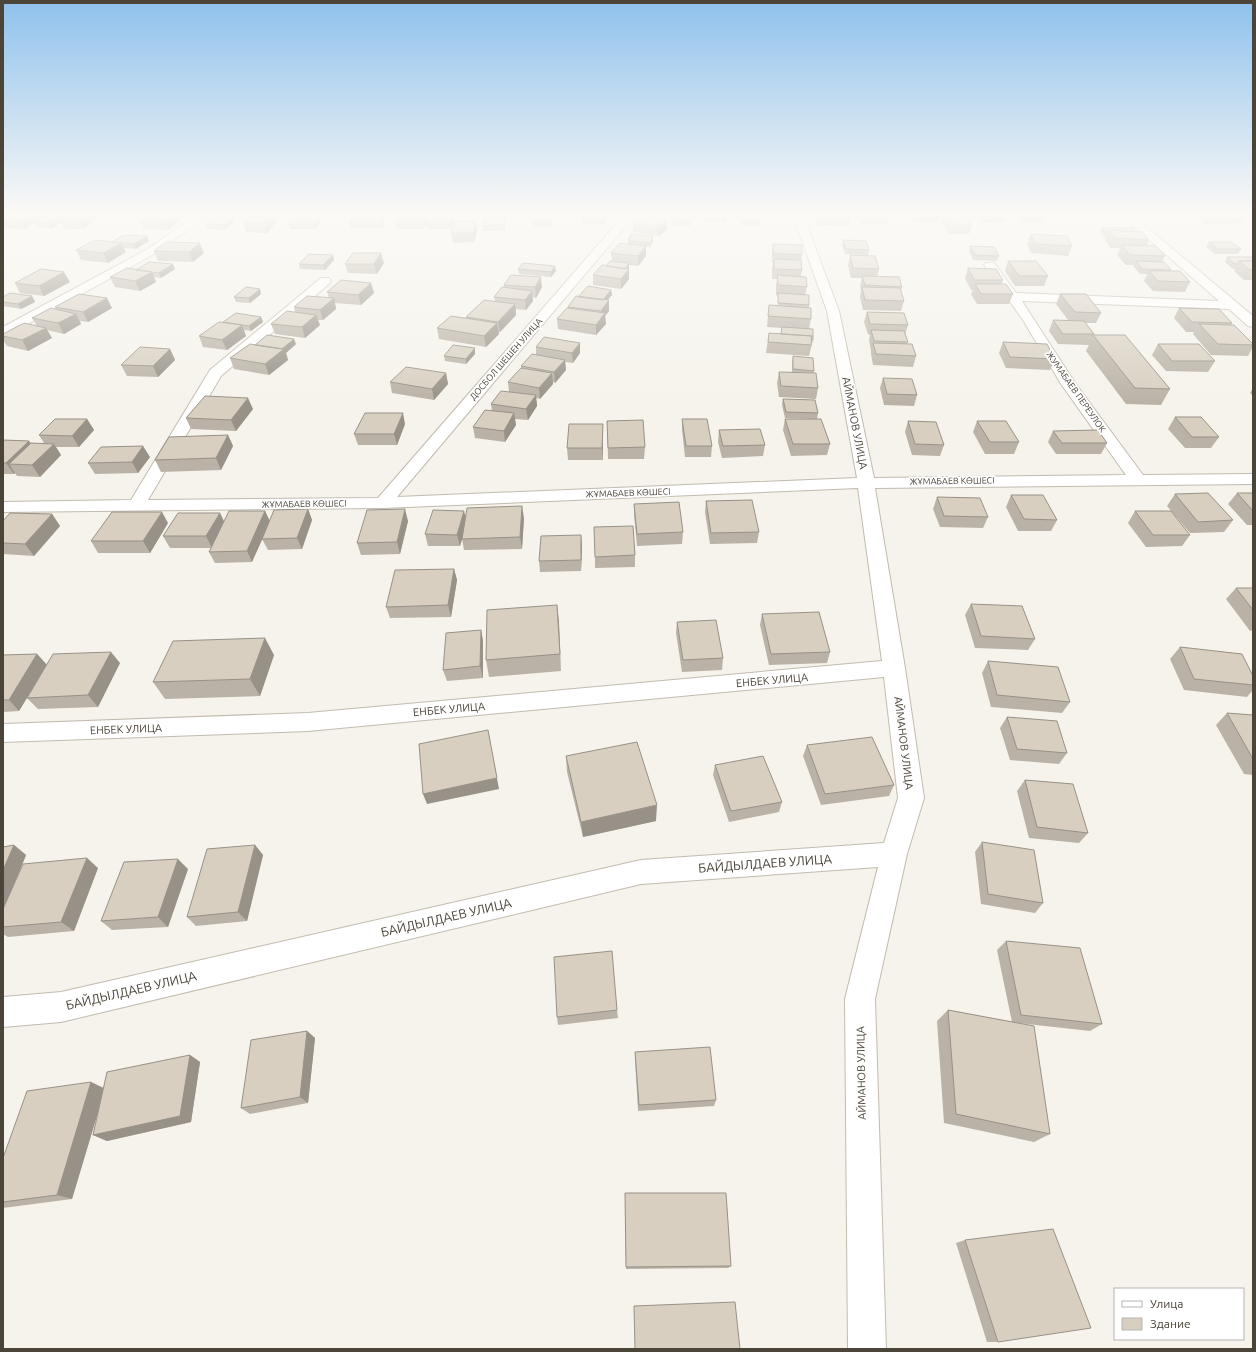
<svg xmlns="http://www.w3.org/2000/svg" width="1256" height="1352" viewBox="0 0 1256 1352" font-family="Ubuntu,sans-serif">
  <rect width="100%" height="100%" fill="#f6f3ec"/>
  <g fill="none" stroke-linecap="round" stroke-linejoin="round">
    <defs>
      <path id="street" d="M197,215h12l-55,39 -146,81 -5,1v-9l143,-77z
        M624,215h11l-238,282 460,-19 -30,-167 -34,-96h10l36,96 35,167 252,-3 -65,-91 -38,-64 -39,-55 2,-2h8l22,30 203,8 -98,-86h11l121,101v11l-5,-1 -19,-17 -207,-8 53,82 68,92 110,-1v10l-378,4 30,180 19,130 -17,56 -32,145 11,350h-38l-3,-350 33,-132 -237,17 -580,138 -58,5v-30l58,-5 580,-132 243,-17 14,-45 -14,-121 -576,54 -305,11v-18l305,-11 574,-52 -24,-173 -475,20 -380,4v-10l128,-2 79,-130 111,-92h8l2,3 -2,3 -108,92 -73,124 230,-2z"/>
    </defs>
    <use href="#street" stroke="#c2bbae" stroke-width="2"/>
    <use href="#street" fill="#fff" fill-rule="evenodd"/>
  </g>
  <path fill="#bab2a6" d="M3,215h35l2,3 24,-3 1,1 33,1 -14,12h-19l-4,-7 -9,6 -16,-1 -2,-4 -9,6 -21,-1 -1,-1z
    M146,215h34l1,4 -13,11 -24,-1 -4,-9z
    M552,215l1,11 -19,1 -1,-5z
    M691,215l-1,11h-17v-5z
    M706,215h21l-1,7 -21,-1z
    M739,215h19l2,6v5h-18z
    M815,215h34l1,2 -2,9 -31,-1z
    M856,215h33l-2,9 -25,1z
    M909,215h29l2,2 -2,5h-24z
    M941,215h67l-3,7 -24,1 -4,-5 -1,2h-8l4,5 -3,9h-20l-9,-13z
    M1017,215h25l3,3 -2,5 -20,-1z
    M1193,215h53l-4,8 -37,1z
    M606,217l-2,8 -21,-1v-4z
    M452,218l1,5 -3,6h-23l-1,-5z
    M505,220v10l-21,1 -1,-5z
    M235,221l-10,9 -17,-1 -2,-5z
    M277,221l-10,12 -21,-1 -3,-9z
    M321,221l-6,8h-25l-2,-5z
    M385,222l-3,6h-31l-1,-4z
    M427,222l-4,7h-27l-1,-5z
    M633,223l34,6 -8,7 -26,-4z
    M1102,228l34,4 13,8 -2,6 18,10 -3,6 9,8 -1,1 20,11 -5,10 -32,-1 -9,-10 3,-7h-7l-7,-8 1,-1h-8l-9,-10 3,-7h-10l-5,-8 1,-3h-3l-3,-5z
    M477,230l-3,12 -21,1 -2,-10z
    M1031,234l41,12 -4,10 -37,-3 -4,-9z
    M147,236l2,5 -13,8 -12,-1 2,4 -18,11 -27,-3 -5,-10 36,-8z
    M653,236v5l-3,6h-4v9l-8,10 -9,-1v14l-8,10 -28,-4v-10l13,-9 6,-5 -1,-8 17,-9v-3z
    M843,240l26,10 -1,5 -23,-1 -3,-9z
    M1209,242l32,7 -3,5h-23l-9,-7z
    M773,244l29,11 -1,6 1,9 -1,6 6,11 -2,8 4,10v3l2,11 -2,10 4,11 -4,16 -43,-3 3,-20 12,1 1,-6 -15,-1 2,-22 9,1v-10l-2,-1v-10l1,-6h-5v-11l1,-5h-1v-9z
    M970,246l29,10 -2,5 -24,-1 -4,-9z
    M154,251l50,2 -11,9 -35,-1z
    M850,255l29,14 -2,8 25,10 -1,4 3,10 -3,10 -38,-1 -3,-13 1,-6 -1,-5 2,-8h-11l-3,-13z
    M1227,257h26v23h-9l-10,-9 1,-2h-2l-8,-7z
    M334,260l-9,10 -25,-1 -1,-5z
    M1008,261l40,15 -4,10h-29l-10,-15z
    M384,263l-7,11 -29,-1 -3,-9z
    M968,268l35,12 -1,4 11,10 -4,10h-32l-6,-10 2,-4h-2l-6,-12z
    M175,269l-14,9 -7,-1 2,5 -16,9 -25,-4 -5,-10 26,-7z
    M518,269l38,2 -5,6 -32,-3z
    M70,282l-26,14 -24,-3 -5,-10z
    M371,283l3,10 -13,12 -26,-2 1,6 -13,11h-5l2,5 -15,13 -30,-4 -4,-10 24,-12 -1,-5 35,-9 -2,-6z
    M504,285l38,2 -6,11 -4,-1 1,4 -7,9 -10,-1v6l-16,17h-2l1,2 -13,13 -47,-8 -2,-11 29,-10v-1l29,-16 -1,-4 10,-9z
    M611,290l1,5 -5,5 2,11 -4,5 1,8 -10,11 -38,-6 -1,-10 11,-11v-1l10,-10z
    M261,294l-11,9 -14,-1 -2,-5z
    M1060,294l41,19 -5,10h-11l9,11v1l76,54 -9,16 -35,-1 -40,-53 3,-6 -31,-1 -9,-13 4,-11h15l-12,-16z
    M32,296l3,6 -14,7 -18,-3v-9z
    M55,307l57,1 -24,14 -8,-1 1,3 -17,10 -17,-4 5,8 -24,13 -21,-5 -4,-6v-6l34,-8 -5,-8 24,-9z
    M1179,308l53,15 -1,2 22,19v3l-5,9 -37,-1 -18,-21 1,-2h-8l-12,-14z
    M867,312l41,13 -3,10 3,7 -1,2 9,12 -3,11 -40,-2 -2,-11v-3l-2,-11 1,-5 -2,-1 -4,-12z
    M261,317l2,5 -12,9 -7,-1 2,6 -19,14 -24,-3 -4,-11 24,-14z
    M1003,342l52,17 -5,11 -44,-2 -7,-15z
    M580,343v10l-7,10 -8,-1 1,8 -11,13 -2,-1v2l-13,15 -4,-1 1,8 -9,14 -13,-1 1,6 -11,17 -30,-4 -2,-11 19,-16 -1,-7 18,-12 -1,-10 13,-14v-2l15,-11v-8z
    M296,344l-10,9 2,7 -19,15 -35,-6 -4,-11 25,-13z
    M1158,344l57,17 -7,11 -42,-1 -14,-16z
    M170,349l5,11 -17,17 -31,-1 -6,-11z
    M475,354l-9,10 -21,-3 -1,-5z
    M793,356l21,15 -1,2 5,15 -2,11 -37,-2 -2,-14 2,-11h13v-10z
    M446,373l2,11 -14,16 -42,-7 -2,-11z
    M883,378l34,17 -3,11 -30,-1 -4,-17z
    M1253,388v8l-3,-3z
    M783,399l35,14 -1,6 -32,-1 -3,-13z
    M253,409l-17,22 -45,-2 -5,-11z
    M1175,417l44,20 -8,11h-26l-17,-19z
    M87,419l7,11 -15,17h-23l5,8 -21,22 -23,-1 -2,-3 -1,1h-11v-34l26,1 2,2h13l-5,-8z
    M682,419l30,27 -1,11h-26l-3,-27z
    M785,419l45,25 -3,11 -36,1 -8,-26z
    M607,421l38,26 -1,12h-36z
    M908,421l36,24 -4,11 -28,-1 -7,-23z
    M977,421l42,21 -5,12h-29l-12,-22z
    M405,424l-8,21h-39l-4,-11z
    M603,424v36h-35l-1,-12z
    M719,430l46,15 -2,11 -41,2 -4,-16z
    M1053,431l54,12 -6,11h-45l-8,-12z
    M228,435l5,11 -12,24 -60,2 -6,-12z
    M150,457l-12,16 -43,1 -7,-11z
    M1237,493h16v32h-6l-19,-21z
    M1175,494l58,26 -9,12 -34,1 -23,-27z
    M1011,495l46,25 -6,11h-33l-12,-24z
    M937,497l51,20 -5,11 -43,-1 -7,-18z
    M706,501l53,31 -2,11 -47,1 -5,-32z
    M634,504l49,28 -1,12 -45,2 -3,-31z
    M308,509l4,11 -10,29 -34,1 -6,-11 -10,23 -37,1 -6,-11 2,-4h-41l-7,-12 57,-23 4,8 41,-10 5,10z
    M1135,511l55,24 -8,11 -36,1 -18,-24z
    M52,514l8,12 -26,30 -31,-2v-33z
    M465,516l59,2 -2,31 -58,1 -2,-11 -2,7h-32l-3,-12z
    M408,521l-8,33 -39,1 -4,-12z
    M168,523l-18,30h-52l-7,-12z
    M581,535l1,12 -1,24 -41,1 -1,-11z
    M635,555v12l-40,1v-11z
    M454,569l3,11 -6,37 -61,1 -4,-11z
    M1236,588h17v42l-3,1 -24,-32z
    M971,604l64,35 -7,11 -53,-2 -10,-33z
    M557,605l4,66 -72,6 -3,-17z
    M762,614l68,38 -3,11 -58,2 -9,-40z
    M677,622l46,36 -1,12 -40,2 -6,-39z
    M481,630l2,11v37l-36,3 -4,-11z
    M1180,647l73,29v14l-6,7 -63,-7 -14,-31z
    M37,654l10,11 -28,46 -16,1v-57z
    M274,655l-14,41 -95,3 -12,-17z
    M988,661l82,41 -8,11 -71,-6 -9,-34z
    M120,663l-22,44 -60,2 -11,-11z
    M1227,713l26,2v60l-9,-1 -28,-49z
    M1007,717l60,36 -8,11 -49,-4 -10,-32z
    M807,745l87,40 -5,11 -68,9 -18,-49z
    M566,756l90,65 -73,16 -16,-65z
    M715,765l67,37 -3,10 -50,10 -16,-47z
    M1025,780l63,53 -9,10 -50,-5 -12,-47z
    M982,842l61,61 -8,10 -54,-9 -6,-52z
    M14,845l12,10 -12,30 84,-17 -24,63 -66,6 -5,-3v-87z
    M255,845l8,10 -16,66 -51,5 -9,-9z
    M188,869l-20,58 -56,3 -11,-9z
    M1006,941l96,83 -12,7 -72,-8 32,111 -16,8 -90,-19 -7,-102 11,-11 64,12 -15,-72z
    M617,1010l1,8 -60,7 -1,-8z
    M307,1031l8,7 -7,65 -58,11 -9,-6z
    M635,1052l81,48 -2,6 -76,5 -3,-52z
    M190,1055l10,7 -9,60 -84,19 -14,-6 8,-33 -29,97 -69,9v-50l88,-76 13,6z
    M625,1193l106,73 -3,2 -102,1z
    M965,1240l33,102h-11l-31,-99z"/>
  <path fill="#979187" d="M27,215h11l3,4 -8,3 1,1 -9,6 -5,-9z
    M62,215h2l2,4 -6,1 1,2 -9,6 -2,-5z
    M85,215h12l1,2 -14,12 -5,-9z
    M171,215h9l1,4 -13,11 -4,-10z
    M271,215h4l2,6 -10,12 -3,-10z
    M605,215h1v2l-2,8v-5z
    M233,217l2,4 -10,9 -1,-5z
    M319,217l2,4 -6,8 -1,-5z
    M384,217l1,5 -3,6 -1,-4z
    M426,217l1,5 -4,7 -1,-5z
    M452,218l1,5 -3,6 -1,-5z
    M667,219v10l-8,7v-9z
    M476,221l1,9 -3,12 -1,-9z
    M147,236l2,5 -13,8 -2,-5z
    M653,236v5l-3,6v-4z
    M121,243l5,9 -18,11 -5,-10z
    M200,243l4,10 -11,9 -4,-10z
    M646,246v10l-8,10v-10z
    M381,253l3,10 -7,11 -3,-10z
    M333,255l1,5 -9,10 -2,-5z
    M629,263v5l-7,9v-5z
    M173,264l2,5 -14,9 -2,-5z
    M555,266l1,5 -5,6v-5z
    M629,269v10l-8,10v-10z
    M64,272l6,10 -26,14 -5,-10z
    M152,272l4,10 -16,9 -5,-10z
    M541,277l1,10 -6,11 -1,-11z
    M371,283l3,10 -13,12 -3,-10z
    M260,289l1,5 -11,9 -1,-5z
    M611,290l1,5 -9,10v-5z
    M532,291l1,10 -7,9 -1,-10z
    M32,296l3,6 -14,7 -3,-5z
    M107,298l5,10 -24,14 -5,-10z
    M334,298l2,11 -13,11 -3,-10z
    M609,300v11l-4,5 1,8 -10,11v-10l5,-7v-7z
    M515,304l1,11 -16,17 -2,-10z
    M76,314l5,10 -17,10 -6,-11z
    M316,315l4,10 -15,13 -3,-11z
    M261,317l2,5 -12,9 -2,-5z
    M497,323l2,11 -13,13 -2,-11z
    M242,325l4,11 -19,14 -5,-10z
    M46,328l6,10 -24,13 -6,-11z
    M294,339l2,5 -10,9 2,7 -19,15 -4,-11z
    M580,343v10l-7,10 -1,-10z
    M475,348v6l-9,10v-5z
    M170,349l5,11 -17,17 -5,-11z
    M565,360l1,10 -11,13 -1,-11z
    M446,373l2,11 -14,16 -2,-11z
    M552,373l1,11 -13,15 -1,-11z
    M536,395l1,11 -9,14 -2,-11z
    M248,398l5,11 -17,22 -5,-11z
    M403,413l2,11 -8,21 -3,-11z
    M514,413l2,12 -11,17 -1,-11z
    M87,419l7,11 -15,17 -7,-11z
    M603,424v36l-1,-12z
    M228,435l5,11 -12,24 -5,-12z
    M29,441l8,12 -28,11 6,9 -1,1 -8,-11z
    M54,444l7,11 -21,22 -8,-12z
    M143,446l7,11 -12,16 -6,-11z
    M522,506l2,12 -2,31 -2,-12z
    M308,509l4,11 -10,29 -5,-11z
    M405,509l3,12 -8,33 -3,-12z
    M265,511l5,11 -18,40 -5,-11z
    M464,511l3,11 -7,24 -3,-11z
    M162,512l6,11 -18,30 -7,-12z
    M220,513l5,11 -13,24 -6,-12z
    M52,514l8,12 -26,30 -9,-12z
    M581,535l1,12 -1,24z
    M454,569l3,11 -6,37 -3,-12z
    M557,605l2,17 2,49 -1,-17z
    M481,630l2,11v37l-3,-12z
    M265,638l9,17 -14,41 -10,-17z
    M111,652l9,11 -22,44 -10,-12z
    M37,654l10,11 -28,46 -10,-11z
    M488,730l11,59 -72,15 -4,-10z
    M657,805l-1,16 -73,16 -2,-15z
    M14,845l12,10 -23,56v-41z
    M255,845l8,10 -16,66 -9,-9z
    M87,858l11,10 -24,63 -13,-9z
    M178,859l10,10 -20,58 -10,-10z
    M307,1031l8,7 -7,65 -8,-6z
    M190,1055l10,7 -9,60 -84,19 -14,-6z
    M91,1082l14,7 -33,110 -15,-4z"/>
  <path fill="#d8cfc1" stroke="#979187" d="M5,215h22l-7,5 -17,-1v-3z
    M45,215h17l-12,8 -17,-1z
    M66,215h19l-6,5h-19z
    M146,215h25l-7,5h-24z
    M251,215h20l-7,8h-21z
    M533,215h19v7h-19z
    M584,215h21l-1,5h-21z
    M642,215l25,4 -8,8 -26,-4z
    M674,215h17l-1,7 -17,-1z
    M706,215h21l-1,2 -20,-1z
    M740,215h18l2,6h-18z
    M819,215h30l1,2 -31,-1z
    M864,215h25l-25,1z
    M913,215h25l2,2h-25z
    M945,215h19l8,10h-20z
    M964,215h13v1h-12z
    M1022,215h20l3,3h-21z
    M216,216l17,1 -9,8 -18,-1z
    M505,216v9l-22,1 1,-9z
    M295,217h24l-5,7h-26z
    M354,217h30l-3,7h-31z
    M400,217h26l-4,7h-27z
    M430,218h22l-3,6h-23z
    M455,221h21l-3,12h-22z
    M1102,228h31l3,4 -27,-2 -1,2h-3z
    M1109,230l34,2 6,8 -35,-2z
    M631,234l22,2 -3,7 -22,-2z
    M1031,234l36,2 5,10 -37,-2z
    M124,235l23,1 -13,8 -22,-2z
    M95,240l26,3 -18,10 -27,-3z
    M843,240l23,1 3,9 -23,-1z
    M166,242l34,1 -11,9 -35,-1z
    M1209,242h22l10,7h-23z
    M620,243l26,3 -8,10 -27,-3z
    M773,244l29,1v10l-29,-2z
    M1122,245l34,1 9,10 -35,-1z
    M970,246l24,1 5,9 -24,-1z
    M353,253h28l-7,11h-29z
    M309,254l24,1 -10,10 -24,-1z
    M850,255l25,1 4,13 -26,-1z
    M1227,257h26v4h-14l-1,3h-3z
    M774,259l27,1 1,10 -28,-1z
    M610,261l19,2 -4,6 -19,-3z
    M1008,261h28l12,15h-29z
    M1136,261l28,1 7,8 -29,-1z
    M1239,261h14v9h-3z
    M149,262l24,2 -14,9 -23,-3z
    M523,263l32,3 -4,6 -33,-3z
    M602,265l27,4 -8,10 -28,-4z
    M127,268l25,4 -17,9 -25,-4z
    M968,268l28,1 7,11h-29z
    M41,269l23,3 -25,14 -24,-3z
    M1149,271h31l10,11 -32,-1z
    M511,275l30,2 -6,10 -31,-2z
    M777,275l29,2 1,10 -29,-2z
    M862,276l37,1 3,10 -37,-2z
    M341,280l30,3 -13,12 -31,-3z
    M975,284h31l7,10h-32z
    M588,286l23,4 -8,10 -25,-3z
    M246,287l14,2 -11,9 -15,-1z
    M502,287l30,4 -7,9 -31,-3z
    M862,287l38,1 4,13 -39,-1z
    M10,293l22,3 -14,8 -15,-2v-5z
    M778,293l31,2v10l-31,-2z
    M79,294l28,4 -24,14 -28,-5z
    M1060,294h26l15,19 -26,-1z
    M307,296l27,2 -14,12 -26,-3z
    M576,296l33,4 -8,11 -33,-4z
    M484,300l31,4 -17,18 -32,-5z
    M769,305l42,3v11l-43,-3z
    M51,308l25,6 -18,9 -26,-5z
    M567,308l38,5 -9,12 -39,-6z
    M1179,308l40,1 13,14 -40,-1z
    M287,311l29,4 -14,12 -31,-3z
    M867,312l37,1 4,12 -38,-1z
    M236,313l25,4 -12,9 -26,-4z
    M451,316l46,7 -13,13 -47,-8z
    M1053,320l31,1 10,13h-31z
    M219,322l23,3 -20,15 -23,-4z
    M24,323l22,5 -24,12 -19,-4v-2z
    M1199,324l35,1 19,19v1l-35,-1z
    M782,327l31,2v11h-2l1,-4 -31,-2z
    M871,330l33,1 4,11 -34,-1z
    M769,333l43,3 -1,9 -43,-3z
    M267,335l27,4 -12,10 -27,-4z
    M1093,335h32l45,54 -35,-1z
    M544,337l36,6 -8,10 -36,-6z
    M1003,342l44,2 8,15 -45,-2z
    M873,343l39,1 4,12 -40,-2z
    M250,344l34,5 -19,15 -35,-6z
    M1158,344h41l16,17h-43z
    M453,345l22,3 -9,11 -22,-3z
    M140,347l30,2 -17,17 -32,-1z
    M532,354l33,6 -11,12 -33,-6z
    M793,356l20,2 1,13 -21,-2z
    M406,367l40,6 -14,16 -42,-7z
    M521,368l31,5 -13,15 -31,-6z
    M779,372l37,1 2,15 -37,-2z
    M883,378l29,1 5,16 -30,-1z
    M501,391l35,4 -10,14 -35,-5z
    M205,396l43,2 -17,22 -45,-2z
    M783,399l32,1 3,13 -32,-1z
    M485,410l29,3 -10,18 -31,-4z
    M365,413h38l-9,21h-40z
    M1175,417h26l18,20h-27z
    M55,419h32l-15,17 -33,-1z
    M682,419h25l5,27h-26z
    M785,419h36l9,25h-37z
    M643,420l2,27 -37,1 -1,-27z
    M908,421l28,1 8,23 -29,-1z
    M977,421h29l13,21h-29z
    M569,424h34l-1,24h-35z
    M760,429l5,16 -42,1 -4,-16z
    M1098,430l9,13h-45l-9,-12z
    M228,435l-12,23 -61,2 14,-23z
    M3,440l26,1 -23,22h-3z
    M31,443l23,1 -22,21 -23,-1z
    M143,446l-11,16 -44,1 13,-16z
    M1208,493l25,27 -35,2 -23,-28z
    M1237,493h16v18z
    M1011,495h32l14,25 -33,-1z
    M937,497l43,1 8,19 -44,-1z
    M752,500l7,32 -48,1 -5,-32z
    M679,502l4,30 -46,2 -3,-30z
    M522,506l-2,31 -58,2 5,-31z
    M308,509l-11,29 -35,1 12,-29z
    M405,509l-8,33 -40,1 10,-33z
    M433,510l31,1 -7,24 -32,-1z
    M229,511h36l-18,40 -38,1z
    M1135,511h36l19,24h-37z
    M112,512h50l-19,29h-52z
    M10,513l42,1 -27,30 -22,-1v-22z
    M178,513h42l-14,23h-43z
    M633,526l2,29 -40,2 -1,-30z
    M581,535v25l-42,1 2,-25z
    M454,569l-6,36 -62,2 9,-37z
    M1236,588h17v22z
    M971,604l51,2 13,33 -54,-3z
    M557,605l3,49 -74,6 1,-50z
    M819,612l11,40 -59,2 -9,-40z
    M716,620l7,38 -40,2 -6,-38z
    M481,630l-1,36 -37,4 3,-37z
    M265,638l-15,41 -97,3 20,-41z
    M1180,647l62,7 11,22v9l-59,-6z
    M111,652l-23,43 -61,3 26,-44z
    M37,654l-28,46h-6v-45z
    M988,661l70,6 12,35 -73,-7z
    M1227,713l26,2v44z
    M1007,717l50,4 10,32 -50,-4z
    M488,730l9,48 -74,16 -4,-50z
    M872,737l22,48 -69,9 -18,-49z
    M637,742l20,63 -76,17 -15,-66z
    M763,756l19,46 -51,9 -16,-46z
    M1025,780l48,4 15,49 -51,-6z
    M982,842l52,8 9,53 -55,-9z
    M14,845l-11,25v-23z
    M255,845l-17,67 -51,5 20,-68z
    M87,858l-26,64 -58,5v-18l20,-45z
    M178,859l-20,58 -57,4 23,-59z
    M1006,941l74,7 22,76 -81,-9z
    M612,951l5,59 -60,7 -3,-60z
    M948,1010l86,16 16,108 -94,-20z
    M307,1031l-7,66 -59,11 10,-68z
    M710,1047l6,53 -77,5 -4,-53z
    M190,1055l-10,61 -87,19 14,-63z
    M91,1082l-34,113 -54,7v-44l24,-67z
    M625,1193h101l5,73 -105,1z
    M1053,1229l38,99 -93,14 -33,-102z
    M735,1302l5,47h-105l-1,-43z"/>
  <linearGradient id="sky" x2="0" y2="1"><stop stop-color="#8fc1ec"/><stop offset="0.53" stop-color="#fbfaf6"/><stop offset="1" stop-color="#fbfaf6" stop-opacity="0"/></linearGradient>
  <rect width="1256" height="404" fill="url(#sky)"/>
  <g text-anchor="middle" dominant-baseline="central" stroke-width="3.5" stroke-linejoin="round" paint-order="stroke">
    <g font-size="9" fill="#4b4439" stroke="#fff">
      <text transform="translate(506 359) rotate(-49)">ДОСБОЛ ШЕШЕН УЛИЦА</text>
      <text transform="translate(1076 392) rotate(55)">ЖУМАБАЕВ ПЕРЕУЛОК</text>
      <text transform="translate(952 481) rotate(-1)">ЖҰМАБАЕВ КӨШЕСІ</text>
      <text transform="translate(628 493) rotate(-2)">ЖҰМАБАЕВ КӨШЕСІ</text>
      <text transform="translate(304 504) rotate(-1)">ЖҰМАБАЕВ КӨШЕСІ</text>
    </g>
    <g font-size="11" fill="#4b4439" stroke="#fff">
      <text transform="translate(855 423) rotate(79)">АЙМАНОВ УЛИЦА</text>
      <text transform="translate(772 680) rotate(-5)">ЕНБЕК УЛИЦА</text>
      <text transform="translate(449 709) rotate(-5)">ЕНБЕК УЛИЦА</text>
      <text transform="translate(126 729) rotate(-2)">ЕНБЕК УЛИЦА</text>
      <text transform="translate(904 743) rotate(83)">АЙМАНОВ УЛИЦА</text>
      <text transform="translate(861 1073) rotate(-91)">АЙМАНОВ УЛИЦА</text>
    </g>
    <g font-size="13" fill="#4b4439" stroke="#fff">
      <text transform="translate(765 863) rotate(-4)">БАЙДЫЛДАЕВ УЛИЦА</text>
      <text transform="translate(446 917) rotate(-13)">БАЙДЫЛДАЕВ УЛИЦА</text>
      <text transform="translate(131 990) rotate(-13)">БАЙДЫЛДАЕВ УЛИЦА</text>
    </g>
  </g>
  <rect width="1256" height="1352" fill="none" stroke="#4b4439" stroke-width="8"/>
  <rect x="1114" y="1288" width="130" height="52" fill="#ffffff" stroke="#b7b4b0"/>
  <rect x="1122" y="1301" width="20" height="6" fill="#ffffff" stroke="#b7b4b0"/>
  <text x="1150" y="1308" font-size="12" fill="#4b4439">Улица</text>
  <rect x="1122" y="1318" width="20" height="12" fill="#d8cfc1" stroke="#b7b4b0"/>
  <text x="1150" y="1328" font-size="12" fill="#4b4439">Здание</text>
</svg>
